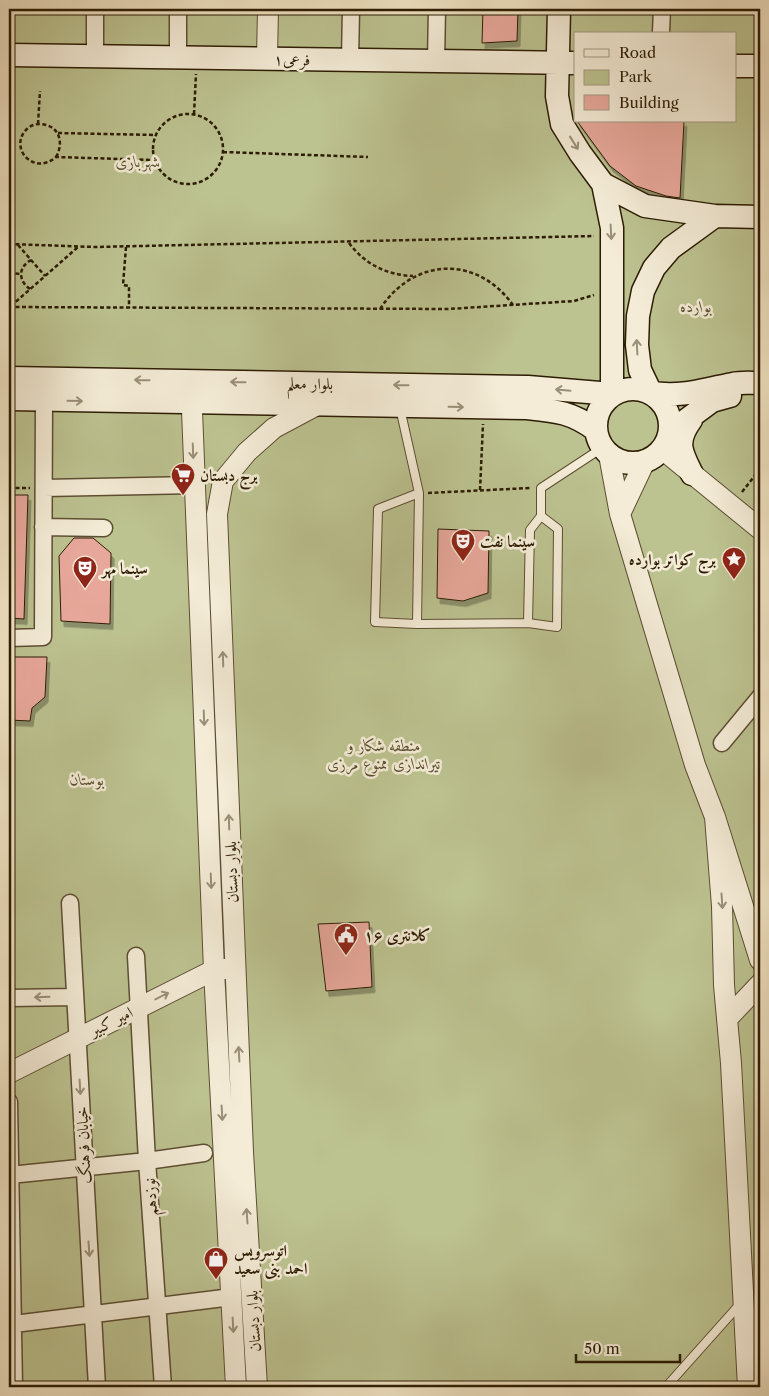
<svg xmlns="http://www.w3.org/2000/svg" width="769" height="1396" viewBox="0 0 769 1396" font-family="'Libre Caslon Text',Amiri,serif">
  <defs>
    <filter id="shadow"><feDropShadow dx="3" dy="5.5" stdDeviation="0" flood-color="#0004"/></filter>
  </defs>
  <rect width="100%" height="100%" fill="#eee1c1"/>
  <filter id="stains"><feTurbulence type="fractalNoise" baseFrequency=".004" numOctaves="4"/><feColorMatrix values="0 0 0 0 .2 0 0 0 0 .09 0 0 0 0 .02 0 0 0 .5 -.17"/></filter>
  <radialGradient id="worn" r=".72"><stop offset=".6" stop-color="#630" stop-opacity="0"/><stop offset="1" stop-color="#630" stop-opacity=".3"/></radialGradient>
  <path fill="#bcc290" stroke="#74704a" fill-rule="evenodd" d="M9,9h751v1378h-751zM575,34h160v87h-160z"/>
  <path fill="#e7a79a" stroke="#2d1d04" filter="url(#shadow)" d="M483,9h35l-1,32 -35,2z
    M577,121h107l-4,77 -14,-2 -30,-10 -26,-20z
    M9,495h19l-4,124 -15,-1z
    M438,529l51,2 -1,62 -25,8 -26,-3z
    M74,538h19l18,15 -1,71 -49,-3 -2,-65z
    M9,657h38l-2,40 -13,11 -2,13 -21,-1z
    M369,922l3,65 -46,4 -8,-67z"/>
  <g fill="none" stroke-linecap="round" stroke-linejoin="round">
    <defs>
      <path id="service" d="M400,408l19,85 -41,16 -3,113 42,2
        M419,493l-2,131 111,-1 29,4 1,-98 -17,-13
        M528,623l2,-93 11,-14v-28l61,-40
        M666,1387l74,-83"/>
      <path id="minor" d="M661,32l1,-23
        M95,56v-47
        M178,57v-48
        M350,60l1,-51
        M436,61l1,-52
        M44,488l151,-3
        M43,527l61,1
        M9,638l34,-1 1,-237
        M722,743l38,-46
        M70,903l27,484
        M136,956l11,205 16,226
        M9,998l66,-1
        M9,1102l5,285
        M10,1175l137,-14 57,-8
        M14,1324l218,-27"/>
      <path id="tertiary" d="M267,58l1,-49
        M191,385l23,585 22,417
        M662,449l98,80
        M609,455l11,59 75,251 20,52 45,143
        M620,514l25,-53
        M715,817l7,89 2,79 7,78 17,324
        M727,1019l33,-35
        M9,1073l205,-103 11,-1
        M257,1387l-14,-235 -26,-638 6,-33 24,-29 27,-24 45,-24"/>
      <path id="secondary" d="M9,55l566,8
        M735,66h25
        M603,184l42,22 70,10 45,1
        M715,216l-44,32 -17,20 -11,23 -5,25 -1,29 3,25 11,23c34,4 49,-3 82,-9 8,-2 18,-1 27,-1
        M9,378l519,9 84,7v-166l-9,-44 -23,-31 -18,-29 -5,-28 2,-87
        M596 426a37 37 0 1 1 74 0a37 37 0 1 1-74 0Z
        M9,399l518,9c30,3 44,4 69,22
        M691,420c-16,22 -10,32 1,54
        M670,432l42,-31 18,-5"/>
    </defs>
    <use href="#service" stroke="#5d4e33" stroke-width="10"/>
    <use href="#minor" stroke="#5d4e33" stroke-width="19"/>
    <use href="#tertiary" stroke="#5d4e33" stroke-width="22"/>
    <use href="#secondary" stroke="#2d1d04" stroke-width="25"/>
    <path stroke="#2d1d04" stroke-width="2.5" stroke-dasharray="4 2.5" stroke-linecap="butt" d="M153 149a35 35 0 1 1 70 0a35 35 0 1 1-70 0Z
      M194,114l2,-40
      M38,124l2,-33
      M58,133l98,2
      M223,152l145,5
      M56,157c7,-12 5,-28 -10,-32 -6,-2 -13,-1 -18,3 -21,18 5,49 28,29l98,3
      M349,243c16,21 37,32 64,33
      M9,244l86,3 499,-11
      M18,245l27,31
      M126,247l-3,38 6,1v22
      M9,273l12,1
      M30,289c-12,-8 -12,-22 1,-29
      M11,306l67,-59
      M9,307l439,2 126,-8 20,-6
      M380,309c34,-52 97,-54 133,-4
      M9,488h21
      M480,490l3,-66
      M742,492l18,-23
      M428,493l102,-5"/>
    <use href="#service" stroke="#f4ecd7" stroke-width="8"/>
    <use href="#minor" stroke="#f4ecd7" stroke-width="16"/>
    <use href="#tertiary" stroke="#f4ecd7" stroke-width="20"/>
    <use href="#secondary" stroke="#f4ecd7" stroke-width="22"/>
  </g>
  <defs><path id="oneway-shaft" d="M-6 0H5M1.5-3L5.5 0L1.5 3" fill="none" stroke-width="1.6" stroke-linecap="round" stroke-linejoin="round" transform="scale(1.25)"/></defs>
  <g stroke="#9a8f78">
    <use href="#oneway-shaft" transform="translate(574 143) rotate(58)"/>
    <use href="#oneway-shaft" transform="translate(611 232) rotate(87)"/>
    <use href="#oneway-shaft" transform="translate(637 347) rotate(-93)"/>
    <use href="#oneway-shaft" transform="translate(142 380) rotate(-179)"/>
    <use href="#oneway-shaft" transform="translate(238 382) rotate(-179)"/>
    <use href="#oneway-shaft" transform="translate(401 385) rotate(-179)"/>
    <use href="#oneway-shaft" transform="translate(563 390) rotate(-175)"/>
    <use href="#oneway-shaft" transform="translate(75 401) rotate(1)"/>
    <use href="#oneway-shaft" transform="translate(456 407) rotate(1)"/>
    <use href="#oneway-shaft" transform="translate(193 451) rotate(88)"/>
    <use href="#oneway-shaft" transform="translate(223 659) rotate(-92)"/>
    <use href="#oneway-shaft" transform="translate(204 718) rotate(88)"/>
    <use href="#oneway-shaft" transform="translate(229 822) rotate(-92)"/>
    <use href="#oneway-shaft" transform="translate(211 881) rotate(88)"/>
    <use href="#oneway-shaft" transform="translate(722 901) rotate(86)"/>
    <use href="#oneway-shaft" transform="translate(162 996) rotate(-27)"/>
    <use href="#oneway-shaft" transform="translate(42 997) rotate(178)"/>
    <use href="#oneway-shaft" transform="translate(239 1054) rotate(-93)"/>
    <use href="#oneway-shaft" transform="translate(80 1087) rotate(87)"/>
    <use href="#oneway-shaft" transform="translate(222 1113) rotate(87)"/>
    <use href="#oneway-shaft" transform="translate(247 1216) rotate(-94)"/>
    <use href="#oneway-shaft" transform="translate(89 1249) rotate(86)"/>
    <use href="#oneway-shaft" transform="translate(233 1325) rotate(87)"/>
  </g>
  <defs>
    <symbol id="supermarket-pin" viewBox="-11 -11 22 30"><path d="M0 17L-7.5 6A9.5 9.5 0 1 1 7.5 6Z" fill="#8f2418" stroke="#f4ecd7"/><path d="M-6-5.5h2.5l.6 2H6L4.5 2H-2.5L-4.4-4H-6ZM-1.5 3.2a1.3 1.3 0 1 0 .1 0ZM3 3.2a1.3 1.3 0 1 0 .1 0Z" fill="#fff"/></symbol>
    <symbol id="theatre-pin" viewBox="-11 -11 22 30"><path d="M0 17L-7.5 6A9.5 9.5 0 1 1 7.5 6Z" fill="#8f2418" stroke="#f4ecd7"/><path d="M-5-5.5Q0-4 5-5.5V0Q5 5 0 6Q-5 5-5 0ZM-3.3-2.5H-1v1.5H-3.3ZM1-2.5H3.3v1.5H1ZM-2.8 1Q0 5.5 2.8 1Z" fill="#fff"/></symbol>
    <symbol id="sight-pin" viewBox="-11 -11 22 30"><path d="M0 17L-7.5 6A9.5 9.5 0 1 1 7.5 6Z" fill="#8f2418" stroke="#f4ecd7"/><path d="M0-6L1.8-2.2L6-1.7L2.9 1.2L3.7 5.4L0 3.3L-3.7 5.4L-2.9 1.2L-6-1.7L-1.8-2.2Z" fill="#fff"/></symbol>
    <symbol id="civic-pin" viewBox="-11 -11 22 30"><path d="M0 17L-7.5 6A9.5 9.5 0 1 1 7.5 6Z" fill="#8f2418" stroke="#f4ecd7"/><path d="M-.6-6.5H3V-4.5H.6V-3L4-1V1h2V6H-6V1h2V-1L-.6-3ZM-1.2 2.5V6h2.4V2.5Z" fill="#fff"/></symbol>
    <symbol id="shop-pin" viewBox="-11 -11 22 30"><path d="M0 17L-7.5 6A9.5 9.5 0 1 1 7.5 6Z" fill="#8f2418" stroke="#f4ecd7"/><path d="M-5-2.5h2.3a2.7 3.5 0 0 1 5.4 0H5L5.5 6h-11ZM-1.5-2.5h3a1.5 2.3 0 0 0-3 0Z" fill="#fff"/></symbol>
  </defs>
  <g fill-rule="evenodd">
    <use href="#supermarket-pin" x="169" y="461" width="28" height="38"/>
    <use href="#theatre-pin" x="449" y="527" width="28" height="38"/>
    <use href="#sight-pin" x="720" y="545" width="28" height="38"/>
    <use href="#theatre-pin" x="71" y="554" width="28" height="38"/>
    <use href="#civic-pin" x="332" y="921" width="28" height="38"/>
    <use href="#shop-pin" x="202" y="1245" width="28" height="38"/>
  </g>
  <g text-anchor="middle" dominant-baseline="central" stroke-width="5" stroke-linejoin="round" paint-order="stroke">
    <g font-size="16" fill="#2d1d04" stroke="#f4ecd7">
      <text transform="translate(292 59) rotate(1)">فرعی۱</text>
      <text transform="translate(310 383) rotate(1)">بلوار معلم</text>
      <text transform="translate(231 872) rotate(-92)">بلوار دبستان</text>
      <text transform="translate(111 1021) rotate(-27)">امیر کبیر</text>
      <text transform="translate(83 1145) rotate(-93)">خیابان فرهنگ</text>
      <text transform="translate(150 1197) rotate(-94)">نوزدهم</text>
      <text transform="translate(253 1321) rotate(-93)">بلوار دبستان</text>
    </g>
    <g font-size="16" font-style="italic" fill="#584f2e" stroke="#f4ecd7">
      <text x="138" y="161">شهربازی</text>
      <text x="696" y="306">بوارده</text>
      <text x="384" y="745">منطقه شکار و<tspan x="384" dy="18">تیراندازی ممنوع مرزی</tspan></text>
      <text x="87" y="779">بوستان</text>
    </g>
    <g font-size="16" font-weight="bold" fill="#2d1d04" stroke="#f4ecd7" text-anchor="start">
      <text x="200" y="475">برج دبستان</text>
      <text x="480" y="541">سینما نفت</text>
      <text x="716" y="559" text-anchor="end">برج کواتر بوارده</text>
      <text x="102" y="568">سینما مهر</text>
      <text x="364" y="935">کلانتری ۱۶</text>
      <text x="234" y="1250">اتوسرویس<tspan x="234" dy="18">احمد بنی سعید</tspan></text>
    </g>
  </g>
  <rect width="769" height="1396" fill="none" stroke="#eee1c1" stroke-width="30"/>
  <rect x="10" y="10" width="749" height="1376" fill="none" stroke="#2d1d04" stroke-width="2.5"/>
  <rect x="15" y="15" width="739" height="1366" fill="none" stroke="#2d1d04"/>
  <rect x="574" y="32" width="162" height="90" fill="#f4ecd7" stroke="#a49983"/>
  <rect x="584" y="49" width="25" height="8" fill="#f4ecd7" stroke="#a49983"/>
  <text x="619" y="58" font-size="15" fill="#2d1d04">Road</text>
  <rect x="584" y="70" width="25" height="15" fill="#bcc290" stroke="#a49983"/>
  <text x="619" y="82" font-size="15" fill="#2d1d04">Park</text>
  <rect x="584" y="95" width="25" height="15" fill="#e7a79a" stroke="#a49983"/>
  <text x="619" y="108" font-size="15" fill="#2d1d04">Building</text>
  <path d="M576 1354v8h104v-8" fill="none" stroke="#2d1d04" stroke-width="2.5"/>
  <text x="584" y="1354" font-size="15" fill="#2d1d04" stroke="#f4ecd7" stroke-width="4" paint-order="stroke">50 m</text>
  <rect width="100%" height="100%" filter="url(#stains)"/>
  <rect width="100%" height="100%" fill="url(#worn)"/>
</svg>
